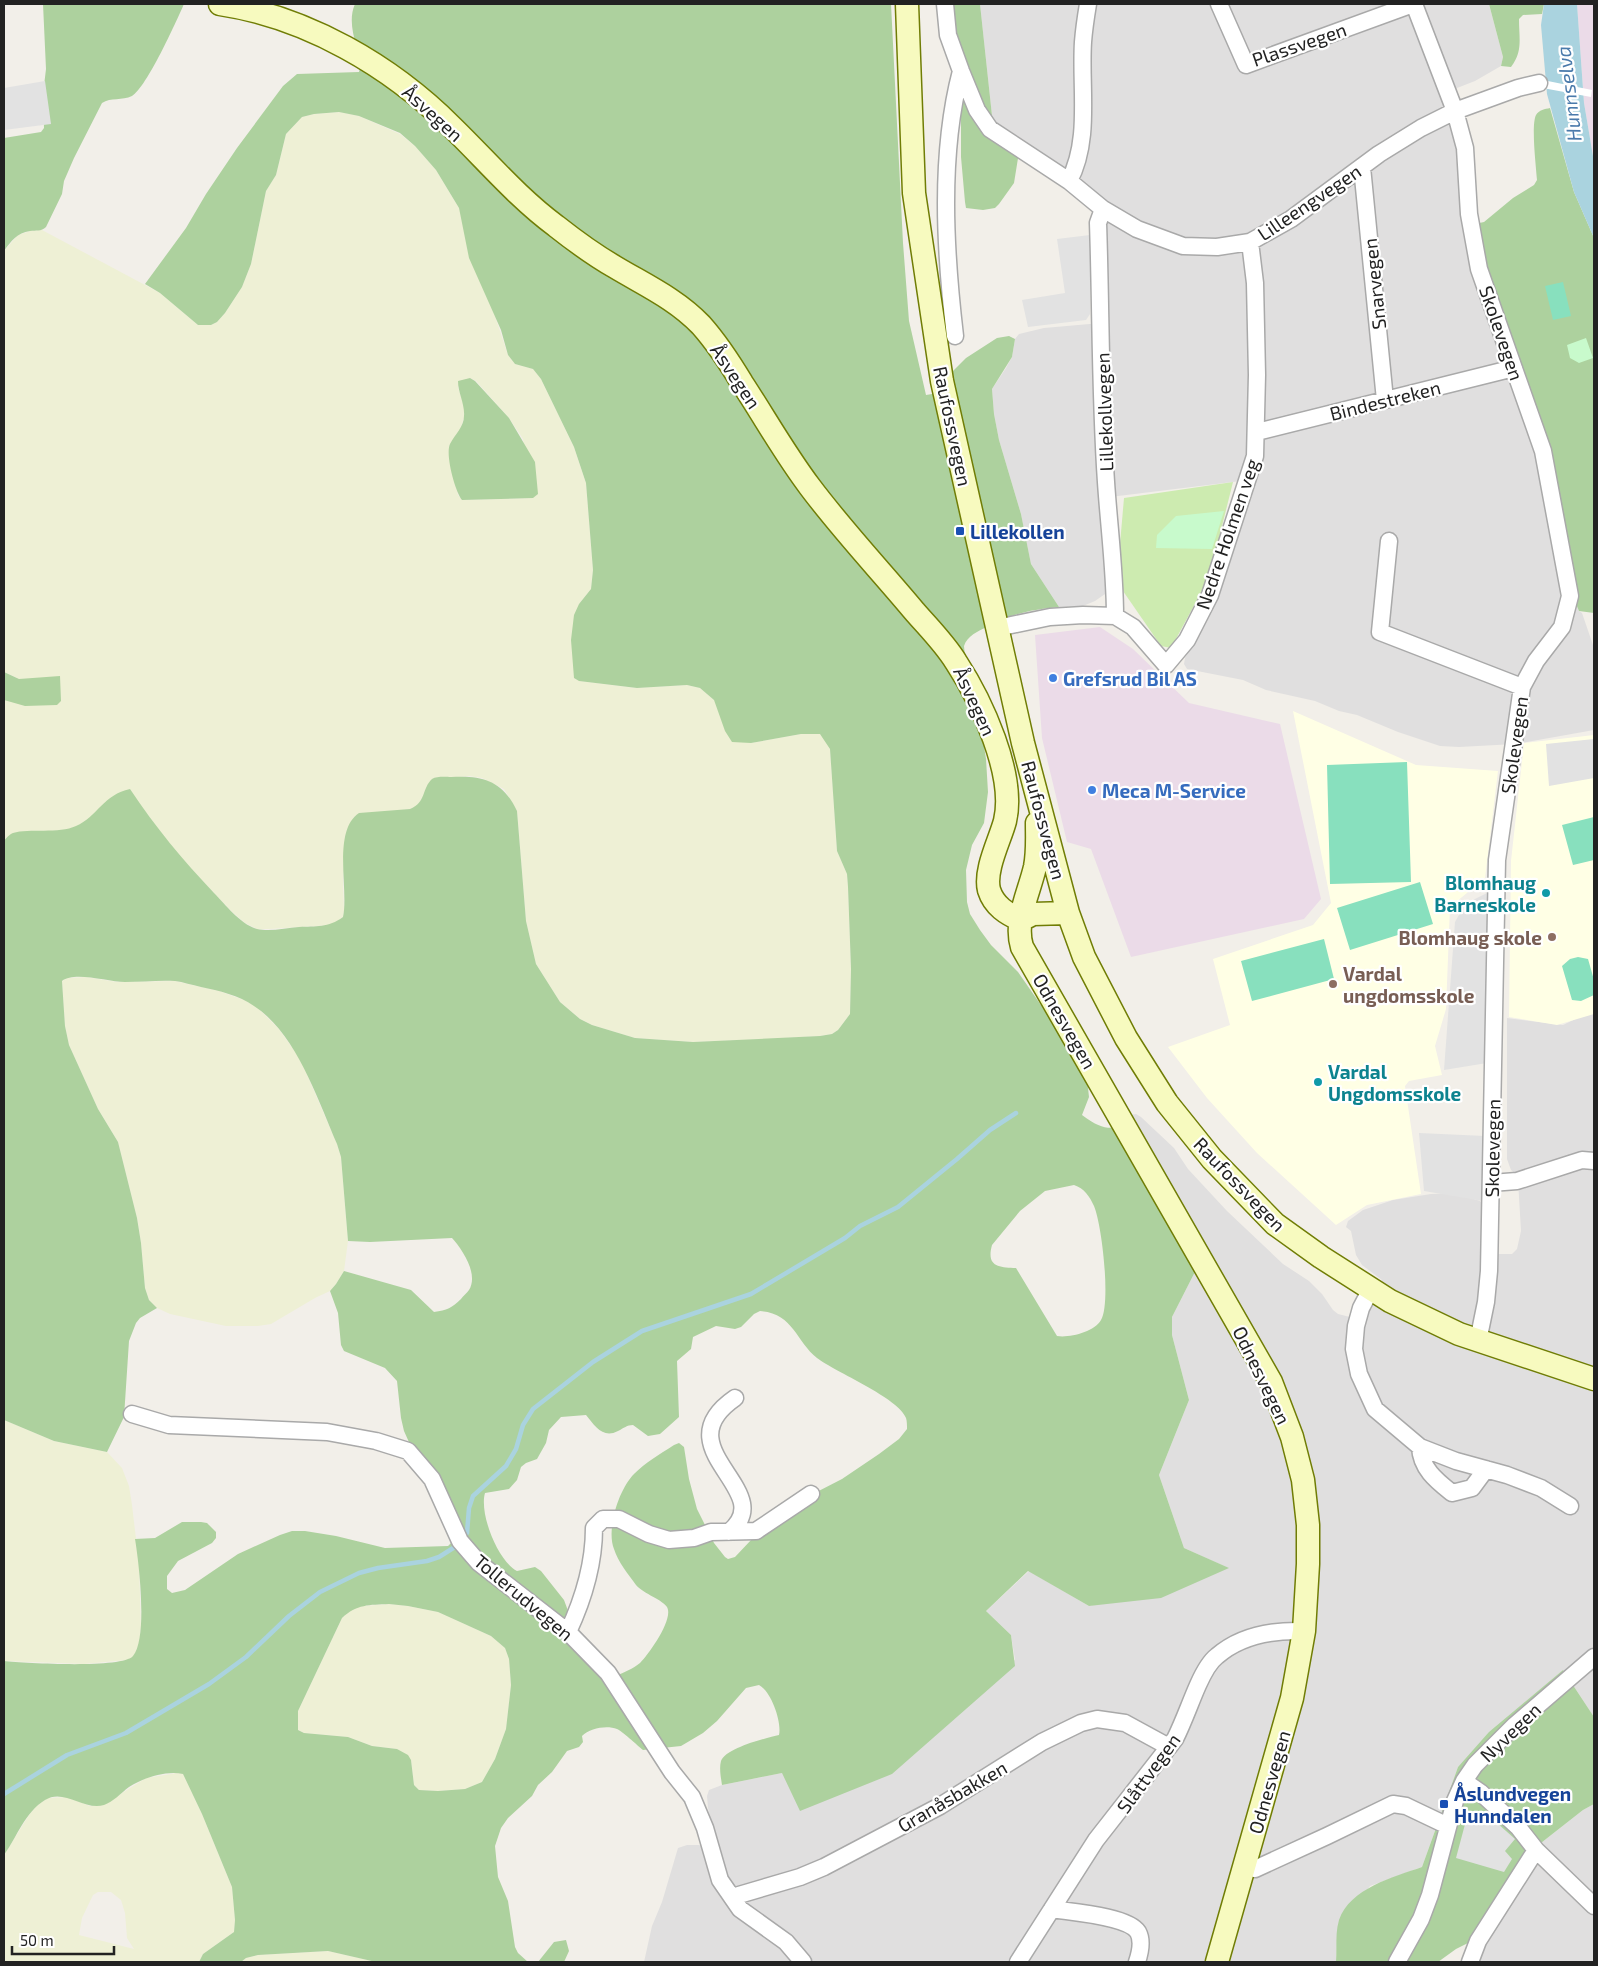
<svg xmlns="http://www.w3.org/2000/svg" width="1598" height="1966" viewBox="0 0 1598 1966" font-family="'Exo 2',sans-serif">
  <rect width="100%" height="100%" fill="#f2efe9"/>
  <path fill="#e0dfdf" d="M980,4h509l14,53 -2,9 -26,15 -18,7 -8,9 9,34 11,90 49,160 61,230 3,2 12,35v82l-79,14 -56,3 -19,-1 -42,-14 -41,-17 -18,-4 -24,-10 -49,-11 -23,-10 -56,-11 -3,-5 1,-6 34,-69 19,-54 11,-55 -139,17 -2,85 -3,12 -10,7 -12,5 -24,1 -28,-43 -10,-50 -22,-74 -5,-26 -2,-25 14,-21 6,-11 3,-18 4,-5 25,-6 57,-5v-123l-7,-10 -24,-20 -13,-4 -64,-41z
    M1594,1010v707l-31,-47 -105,97 -36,100 -52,19 -33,46 -1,30h-692l8,-36 10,-24 16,-54 9,-3h12l12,4 4,-10 -7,-31 -1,-12 2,-6 13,-5 60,-12 233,-113 -4,-25 -25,-24 43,-40 60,35 139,-38 -44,-20 -25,-73 30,-75 -17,-65v-18l28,-55 -70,-147 6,-1 5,3 33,31 14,21 39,42 56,53 26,17 13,13 11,16 5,4 12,3 13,-1 5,-3 4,-5 3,-13 7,-15 -20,-15 -6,-10 -5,-24 -5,-4 2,-6 15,-11 30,-10 38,-6 25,-1 24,8 4,5 10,48h18l5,-5 4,-18 -3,-51 -2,-6 -5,-4 -4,-11v-141l56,7z
    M1594,1804v158h-116l1,-15 -11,-4 64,-93 51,-40z"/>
  <path fill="#ebdbe8" d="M1577,4h17v158l-10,-59z
    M1100,627l33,22 56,54 91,21 41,175 -17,20 -173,38 -40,-108 -24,-7 -25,-104 -7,-103z"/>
  <path fill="#ffffe5" d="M1293,711l123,54 82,6 -13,107 -35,29 -4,102 -11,37 7,29 -33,6 -4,5 16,108 -54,11 -31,20 -79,-72 -50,-55 -39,-51 62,-22 -17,-66 100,-34 18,-22z
    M1594,735v279l-37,11 -48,-8 2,-156 13,-118z"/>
  <path fill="#eef0d5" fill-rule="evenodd" d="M340,112l19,4 41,18 15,12 21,24 23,38 49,147 7,9 18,5 8,10 33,68 12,36 7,87 -2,19 -12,15 -5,74 6,3 56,7 51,-3 13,3 14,12 37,43 50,-9h19l4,4 6,11 7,102 10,23 1,13 3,82 -1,45 -12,16 -6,4 -12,2 -51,3 -76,3 -58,-4 -43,-13 -12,-6 -20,-17 -24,-38 -10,-43 -9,-110 -13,-22 -22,-11 -13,-2 -37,4 -12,22 -4,5 -6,2 -56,8 -8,17 -3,45 1,32 -1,6 -10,8 -64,4h-12l-12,-6 -14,-12 -54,-57 -30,-40 -143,32v-167l13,-1 -13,-6v-421l14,-16 12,-4 12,-1 118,63 38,32h13l6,-3 8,-9 17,-26 9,-23 15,-73 10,-16 10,-41 16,-17 12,-3zM470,378l6,3 33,37 14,21 10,59 -71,2 -4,-5 -7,-31 -2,-18 11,-16 4,-12v-13l-6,-18z
    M86,977l31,5 58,-1 44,10 25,9 12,6 23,23 22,31 5,12 31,72 4,13 7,84 -4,30 -8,13 -6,7 -15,7 -44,26 -13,2h-32l-56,-12 -13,-6 -8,-8 -4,-12 -4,-45 -4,-25 -19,-76 -20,-33 -29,-64 -4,-19 -3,-45 5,-3z
    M4,1420l50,21 53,11 15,16 7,18 3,19 7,59 2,63 -2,19 -6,11 -6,3 -43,4 -80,-3z
    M389,1604l19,2 30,6 53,24 14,12 4,11 2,26 -5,44 -11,30 -13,23 -17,7 -27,2 -19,-1 -5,-5 -3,-25 -14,-11 -25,-3 -24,-9 -44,-4 -6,-3v-19l44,-93 9,-9 12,-3z
    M177,1773l6,1 19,40 30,73 3,33 -1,12 -31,22 -4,8h-195v-107l25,-40 8,-10 11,-7 19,-1 23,9 13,-1 43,-27zM98,1892h13l10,8 4,13 2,25 7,11 -55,-14 3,-17 11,-23z
    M328,1951l48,11h-135l5,-4 12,-3z"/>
  <path fill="#cdebb0" d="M1233,482l-24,96 -38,70 -10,-2 -38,-55 -3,-47 4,-46z"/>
  <path fill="#add19e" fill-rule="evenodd" d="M43,4h141c-8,18 -37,83 -52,92 -10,5 -21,1 -30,7l-28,55 -10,23 -2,13 -16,33c-5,5 -10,3 -16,4 -13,2 -19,10 -26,20v-113l37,-6 3,-4 -1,-34 3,-25z
    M355,4h536l12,239 6,78 17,74 6,-1 10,-7 6,-11 18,-18 31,-20 12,-2 6,3 -3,18 -20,32 2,25 5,26 22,74 10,50 28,43c-29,3 -46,6 -72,20 -9,4 -20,9 -23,19l4,44 14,44 4,25 2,33 -4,31 -12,22 -6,25 1,32 3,12 10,16 11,15 27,27 43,62 26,45 2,18 -7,18c21,15 24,14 49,11l69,136 -28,55v18l17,65 -30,75 25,73 45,20 -68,30 -72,8 -61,-35 -42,40 25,24 4,31 -123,108 -92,37 -18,-38 -60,12c-1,-7 -3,-17 -1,-24 5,-13 45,-23 58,-26 3,-13 -8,-44 -20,-50l-13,3 -29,33 -14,12 -22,13 -38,4c-6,-5 -21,-19 -26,-21 -10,-4 -27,-1 -35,7l1,6 -4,5 -12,4 -15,21 -14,13 -6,11 -24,22 -7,10 -6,18 3,31 10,24 7,46 3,6 10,9h-152l-48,-11 -70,4 -12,3 -5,4h-42l4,-8 31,-22 1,-12 -3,-33 -30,-73 -19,-40c-17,-4 -40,4 -54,13 -8,6 -16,15 -25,18 -20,6 -40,-17 -59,-5 -20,12 -28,37 -41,55v-194c20,2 118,8 129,-5 15,-18 6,-93 2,-117l20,-1 27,-16h19l6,1 9,9v6l-4,5 -34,18 -11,15v13l5,4 13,-3 53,-36 42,-19 12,-4h13l31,5 49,12 63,-2 5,-5 -49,-110 -3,-13 -4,-37 -12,-13 -41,-17 -3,-6 -3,-32 -8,-22 6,-7 8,-13 67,19 23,22c13,-2 18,-4 27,-13 2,-3 6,-6 8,-9 10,-16 -7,-41 -17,-52l-82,4 -22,-1 -7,-84 -4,-13c-19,-44 -41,-111 -83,-138 -15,-11 -35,-15 -53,-19 -9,-2 -18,-5 -26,-6 -16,-1 -34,1 -50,1 -17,0 -50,-11 -63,-1l3,45 4,19 29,64 20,33 19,76 4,25 4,45 4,12 8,8 -17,10 -4,5 -7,18 -5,76 -17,35 -53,-11 -50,-21v-579c2,-3 6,-7 9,-8 16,-5 46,1 63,-7 21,-9 28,-32 54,-37 26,39 52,70 84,104 12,12 26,31 43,36 13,3 29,-1 42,-2 17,-1 29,1 44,-10 6,-27 -11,-86 16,-104l51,-4c16,-6 12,-21 22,-30 5,-3 14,-2 19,-2 32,-2 52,4 66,34l9,110 10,43 24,38 20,17 12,6 43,13 58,4 127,-6 12,-2 6,-4 12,-16 1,-45 -3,-82 -1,-13 -10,-23 -7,-102 -10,-15h-19l-50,9 -19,-1 -7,-11 -11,-31 -14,-12 -13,-3 -50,3 -58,-7 -5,-3 -3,-38 3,-25 5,-11 12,-15 2,-19 -7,-87 -12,-36 -33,-68 -8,-10 -18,-5 -7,-9 -7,-25 -32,-72 -10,-50 -23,-38 -21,-24 -15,-13 -41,-17 -20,-4 -25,2 -12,3 -16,17 -10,41 -10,16 -15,73 -9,23 -17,26 -8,9 -6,3h-13l-38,-32 -15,-9 41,-56 20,-34 31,-46 46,-62 14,-12 62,-2c6,-15 -15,-43 -4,-68zM1074,1185c10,3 16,12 20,21 8,19 17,97 7,114 -7,12 -31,18 -44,16l-41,-68c-17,-1 -30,-1 -24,-23l28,-34 25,-20zM760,1311c33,2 36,30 57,47 18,14 82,40 89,60 1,3 1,8 1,11l-8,10 -20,15 -37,25 -35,18 -55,42 -17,18 -7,2 -3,-2 -11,-14 -17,-34 -8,-30 -5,-32 -5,-4 -5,2c-14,9 -29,18 -40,29 -15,15 -28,55 -20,75 4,13 14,25 22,36 8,9 27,15 31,22 7,12 -18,47 -27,56 -7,6 -16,9 -24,13l-30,-17 -22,-59 -23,-29 -6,-4 -18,4c-19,-10 -38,-57 -32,-78l24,-4 8,-9 4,-13 5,-4 11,-4 9,-16 3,-13 12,-13 25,-2c9,11 17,24 32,16 6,-3 9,-6 15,-6l15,11 12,-2 19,-17 -2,-56 14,-12 2,-12 23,-11 19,3 6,-2 13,-13zM389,1604l19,2 30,6 53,24 14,12 4,11 2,26 -5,44 -11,30 -13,23 -17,7 -27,2 -19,-1 -5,-5 -3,-25 -3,-5 -11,-6 -25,-3 -24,-9 -44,-4 -6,-3v-19l44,-93c15,-14 27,-13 47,-14z
    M953,4h27l13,121 26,27 -5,31 -15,21 -4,4 -12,2 -17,-2 -1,-6 -4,-45v-45z
    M1489,4h55l-2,10 -19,1 -4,4c0,20 4,32 -8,48l-10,-1 2,-9z
    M1550,108l24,84 20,46v375l-15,-2 -5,-12 -41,-168 -63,-206 14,-3 29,-24 21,-13 3,-5c-1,-14 -6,-55 -1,-65 3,-5 9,-6 14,-7z
    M470,378l5,3 34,37 26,44 3,32 -5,4 -71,2c-7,-9 -17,-46 -12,-56 5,-10 14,-17 14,-28 1,-12 -6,-23 -6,-35z
    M4,672l15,7 41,-3 1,25 -4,4 -32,1 -21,-6z
    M1563,1670l31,47v87l-11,6 -51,40 -64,93 -12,6 -18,13h-102c1,-14 -1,-29 3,-42 11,-32 55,-43 83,-53l36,-100 31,-35z
    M566,1940l3,11 -5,11h-26l16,-20z"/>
  <path fill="#c8facc" d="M1586,338l7,20 -14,5 -9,-5 -3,-13z
    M1224,511l-12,38 -56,-1 1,-13 19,-19z"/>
  <path fill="#88e0be" d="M1563,282l8,34 -18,4 -8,-34z
    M1407,762l4,120 -81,2 -3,-119z
    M1594,817v43l-21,5 -11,-40z
    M1420,882l13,42 -83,26 -13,-42z
    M1324,939l10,40 -82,22 -11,-40z
    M1578,957l10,2 6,21v15l-13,6 -9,-1 -10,-34 8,-7z"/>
  <path fill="#e2e2e2" d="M45,81l6,43 -47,6v-42z
    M1090,235v79l-4,6 -58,7 -6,-27 43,-7 -8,-54z
    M1594,739v39l-45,8 -3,-42z
    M1491,891l-4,172 -43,7 11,-148 10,-18z
    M1419,1133l66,3 -2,65 -59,-10z
    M1468,1813l29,10 18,16 -10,12 7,8 -8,13 -48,-14z"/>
  <path fill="#aad3df" d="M1544,4h33l7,99 10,59v76l-20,-46 -27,-98 -6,-69z"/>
  <path fill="#fff" d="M1533,78l59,12 -1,7 -59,-11z"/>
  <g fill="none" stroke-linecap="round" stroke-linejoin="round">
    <path stroke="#aad3df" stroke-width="4.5" d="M462,1538l5,-5 2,-25 4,-12 33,-30 10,-17 7,-24 10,-16 60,-47 49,-31 109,-37 94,-56 15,-12 38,-19 59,-48 33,-29 26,-17
      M4,1794l63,-39 59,-22 83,-49 37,-27 43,-41 31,-24 39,-19 19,-5 49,-7 12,-4 19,-12"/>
    <defs>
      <path id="street" d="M945,4l3,31 13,36 16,39 13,19 79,52 34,28 34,20 46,17 34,1 33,-5 41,-23 88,-65 42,-26 34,-17 63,-23 21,-5
        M1219,4l27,61 167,-61
        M1414,4l41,107 10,37 4,66 10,55 64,182 27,145 -8,31 -26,34 -14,26 -25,173 -8,411 -3,31 -8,39
        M1362,167l23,233
        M1069,181c22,-41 11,-94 14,-139 1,-13 3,-26 5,-38
        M1103,209l-5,14c3,86 2,173 8,259 3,45 9,89 9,134
        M955,336c-10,-85 -16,-181 6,-265
        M1257,432l257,-64
        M1389,541l-9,91 142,55
        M997,628l53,-11 33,-2 32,1 18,11 33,38 21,-25 23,-45 45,-139 2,-81 -2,-92 -5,-41
        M1491,1183l26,-2 65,-21 12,1
        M1371,1289l-10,19 -5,18 -2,23 5,25 16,35 45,38 36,14 51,14 34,13 29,18
        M132,1414l37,11 158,7 49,9 32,10 24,28 28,62 19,22 89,69 40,41 64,99 20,25 13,31 15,52 20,29 46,33 17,20
        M1420,1447c1,22 17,34 32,46l20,-5 14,-19
        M729,1532c52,-41 -68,-83 6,-134
        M568,1632c15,-32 26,-68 26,-104l9,-9h16l30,15 20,6 25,-2 17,-6 45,-1 55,-37
        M1464,1781l16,11 38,35 18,23 58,56
        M1255,1869l72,-33 66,-32 13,2 42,20
        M732,1897l68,-20 24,-10 116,-61 102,-64 39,-19 16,-4 28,4 44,24
        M1052,1909c19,3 76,7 86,23 5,9 2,21 -1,30
        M1018,1962l78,-122 79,-101c9,-18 15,-36 23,-54 4,-9 11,-23 19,-29 24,-21 56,-26 87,-25
        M1397,1962l24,-43 9,-24 25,-94 9,-20 11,-16 40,-40 79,-68
        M1470,1962l8,-21 58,-91"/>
      <path id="secondary" d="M220,4c87,13 171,62 232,123 35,34 65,70 104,99 19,15 38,29 59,41 30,18 61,32 86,58 16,18 29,38 41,58 23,35 43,71 68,104 33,44 70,83 105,125 14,16 30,32 41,50 25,38 60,113 49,159 -5,19 -21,49 -16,69 5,16 18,24 32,30
        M907,4l7,189 28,188 81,362 45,170 16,44 42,81 41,65 45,56 63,65 46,33 69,44 69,33 135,45
        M1037,823c0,15 1,29 -2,44 -6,26 -21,54 -13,80l249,435 21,55 11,43 5,45v39l-4,67 -12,67 -75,264
        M1021,920l12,-6 35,-1"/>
    </defs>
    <use href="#street" stroke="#a9a9a9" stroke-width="19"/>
    <use href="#secondary" stroke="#707d05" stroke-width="25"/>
    <use href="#street" stroke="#fff" stroke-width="16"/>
    <use href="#secondary" stroke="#f7fabf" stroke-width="22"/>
  </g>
  <g fill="#1a4fb4" stroke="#fff" stroke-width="2">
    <rect x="955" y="526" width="10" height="10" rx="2.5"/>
    <rect x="1439" y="1799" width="10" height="10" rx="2.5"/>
  </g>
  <g fill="#3f7fe0" stroke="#fff" stroke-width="2">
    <circle cx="1053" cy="678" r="5"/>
    <circle cx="1092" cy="790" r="5"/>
  </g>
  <g fill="#0f9aa8" stroke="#fff" stroke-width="2">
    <circle cx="1546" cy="893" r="5"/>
    <circle cx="1318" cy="1082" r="5"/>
  </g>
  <g fill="#8d6e63" stroke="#fff" stroke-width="2">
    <circle cx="1552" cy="937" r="5"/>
    <circle cx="1333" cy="984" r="5"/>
  </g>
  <g text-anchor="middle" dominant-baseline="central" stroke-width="4.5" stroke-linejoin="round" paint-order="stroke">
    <g font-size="19" fill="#222" stroke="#fff">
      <text transform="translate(1299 44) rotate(-19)">Plassvegen</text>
      <text transform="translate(433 113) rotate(42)">Åsvegen</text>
      <text transform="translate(1309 202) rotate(-34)">Lilleengvegen</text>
      <text transform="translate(1374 284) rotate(-96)">Snarvegen</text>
      <text transform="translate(1502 333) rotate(71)">Skolevegen</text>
      <text transform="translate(736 376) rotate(56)">Åsvegen</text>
      <text transform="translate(1385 400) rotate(-14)">Bindestreken</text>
      <text transform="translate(1104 412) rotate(-92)">Lillekollvegen</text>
      <text transform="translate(953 426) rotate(78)">Raufossvegen</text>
      <text transform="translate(1227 534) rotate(-71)">Nedre Holmen veg</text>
      <text transform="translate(975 701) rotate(65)">Åsvegen</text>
      <text transform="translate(1514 745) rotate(-82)">Skolevegen</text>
      <text transform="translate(1044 820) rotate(75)">Raufossvegen</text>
      <text transform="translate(1065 1021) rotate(60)">Odnesvegen</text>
      <text transform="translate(1492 1148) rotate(-89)">Skolevegen</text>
      <text transform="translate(1240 1184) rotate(46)">Raufossvegen</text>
      <text transform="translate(1262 1375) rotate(64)">Odnesvegen</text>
      <text transform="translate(524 1597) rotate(40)">Tollerudvegen</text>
      <text transform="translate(1510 1732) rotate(-44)">Nyvegen</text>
      <text transform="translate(1148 1773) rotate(-54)">Slåttvegen</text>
      <text transform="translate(1269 1782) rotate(-74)">Odnesvegen</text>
      <text transform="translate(952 1796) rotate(-30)">Granåsbakken</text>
    </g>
    <g font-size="19" font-weight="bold" fill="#164399" stroke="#fff" text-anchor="start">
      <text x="970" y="531">Lillekollen</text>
      <text x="1454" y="1793">Åslundvegen<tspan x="1454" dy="22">Hunndalen</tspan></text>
    </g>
    <g font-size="19" font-weight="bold" fill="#366cbe" stroke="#fff" text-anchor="start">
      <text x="1063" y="678">Grefsrud Bil AS</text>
      <text x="1102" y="790">Meca M-Service</text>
    </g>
    <g font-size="19" font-weight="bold" fill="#0d838f" stroke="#fff" text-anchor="end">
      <text x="1536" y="882">Blomhaug<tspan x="1536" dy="22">Barneskole</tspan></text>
      <text x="1328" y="1071" text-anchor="start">Vardal<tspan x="1328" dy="22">Ungdomsskole</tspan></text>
    </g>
    <g font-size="19" font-weight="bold" fill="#785e54" stroke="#fff" text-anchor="end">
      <text x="1542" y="937">Blomhaug skole</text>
      <text x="1343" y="973" text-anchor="start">Vardal<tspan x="1343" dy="22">ungdomsskole</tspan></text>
    </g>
    <g font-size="20" font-style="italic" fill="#4a7aab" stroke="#fff">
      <text transform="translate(1568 94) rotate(-97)">Hunnselva</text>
    </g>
  </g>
  <rect width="1598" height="1966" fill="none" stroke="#222222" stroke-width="10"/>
  <path d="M12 1946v8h102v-8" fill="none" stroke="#222222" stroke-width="2.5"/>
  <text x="20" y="1946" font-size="15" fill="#222222" stroke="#ffffff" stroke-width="4" paint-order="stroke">50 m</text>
</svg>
